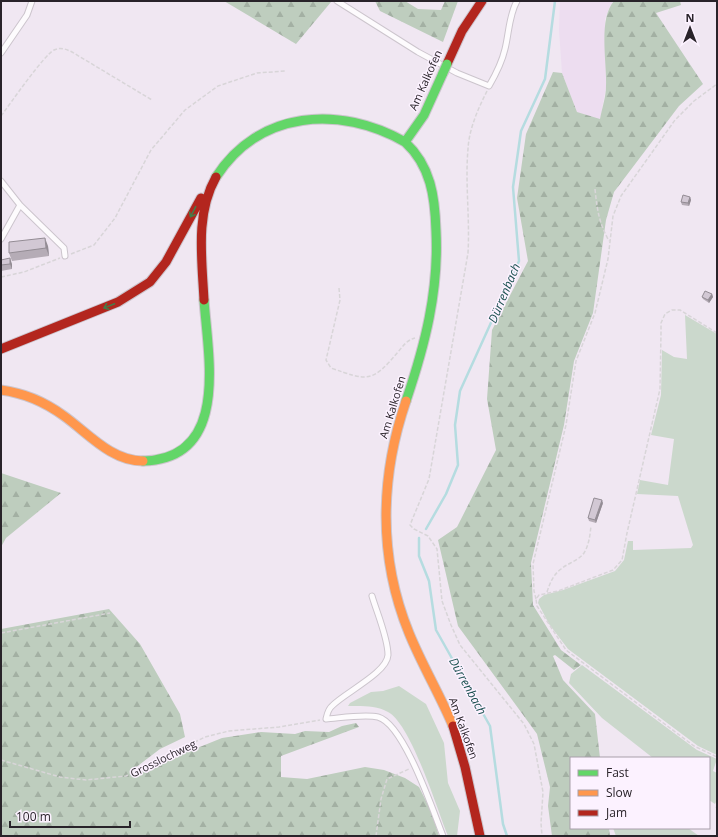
<svg xmlns="http://www.w3.org/2000/svg" width="718" height="837" viewBox="0 0 718 837" font-family="'Open Sans',sans-serif">
  <defs>
    <pattern id="forest-firs" width="22" height="20" patternUnits="userSpaceOnUse"><rect width="22" height="20" fill="#becdbe"/><path d="M5 1l3.5 6h-7zM16 11l3.5 6h-7z" fill="#a3b0a3"/></pattern>
  </defs>
  <rect width="100%" height="100%" fill="#f0e7f2"/>
  <path fill="#edddf0" d="M560,1h54l-4,5 -5,13 1,68 -6,33 -23,-8 -15,-39 -3,-43z"/>
  <path fill="#cbd8cc" d="M685,315l32,19v421l-19,-9 -130,-97 -19,-25 -11,-21 1,-4 5,-4 19,-5 52,-19 9,-11 4,-19h5v9l58,-2 2,-3 -15,-49 -41,-2 3,-14 28,5 6,-46 -23,-4 10,-40 1,-45 12,7 13,2z
    M582,665l115,85 20,9 -4,12 4,2v27l-2,4 -6,-4v-42h-56l-51,-40 -33,-35 2,-9z
    M399,686l27,18 18,39 4,40 12,28 -3,25h-9c-11,-27 -37,-112 -60,-124 -12,-7 -27,-6 -40,-6l2,-3 21,-11 12,-1z
    M613,828h75l11,8h-83z"/>
  <path fill="url(#forest-firs)" d="M224,1h104l3,1 -35,42z
    M375,1h30l13,8 23,1 4,-9h13l-15,41 -63,-31z
    M614,1h66l1,4 -25,8 47,71 -24,22 -65,86 -8,28 -13,93 -19,48 -10,64 -33,138 2,42 28,45 20,15 -7,5 -19,-15 -2,1 10,24 32,34 5,44h-29v70h38l1,8h-58l-4,-30 2,-19 -13,-53 -79,-108 -20,-86 19,-13 39,-77 -9,-51 5,-69 36,-69 -11,-63 9,-64 27,-62 9,1 15,39 23,7c2,-11 6,-22 6,-33 1,-24 -8,-67 8,-85z
    M1,473l60,20 -55,45 -5,9z
    M109,609l31,35 40,70 5,23 -25,12 -25,19 12,5 18,-12 57,-23 39,-6 34,2 10,-3 24,1 13,-6 14,-3 3,4 -78,29v21l26,2 58,-12 19,3 21,8 14,9 13,26 7,23h-438v-207z"/>
  <g fill="none" stroke-linecap="round" stroke-linejoin="round">
    <path stroke="#b5dce0" stroke-width="2.5" d="M426,529l20,-35 12,-29 -3,-40 5,-34 59,-130 -6,-74 8,-56 24,-52 10,-78
      M419,538v18l10,25 7,49 54,96 13,98 4,12"/>
    <defs>
      <path id="lane" d="M337,1l81,51 39,21 32,13c7,-12 13,-24 16,-37 4,-16 4,-34 12,-48
        M1,53l26,-38 5,-14
        M1,181l19,24 -19,34
        M20,205l44,43 1,8
        M372,596c5,17 16,42 16,59 -1,18 -44,38 -56,51 -4,3 -5,9 -6,13 14,-1 38,-5 52,-2 26,7 55,94 65,119"/>
      <path id="fast" d="M405,142l19,-27 19,-42
        M405,142c26,24 30,55 31,89 3,60 -11,114 -30,170
        M216,177c43,-67 124,-72 189,-35
        M143,461c87,-2 65,-104 61,-161"/>
      <path id="slow" d="M1,390c23,3 44,12 63,26 24,17 47,45 79,45
        M406,401c-26,76 -28,156 3,232 13,32 31,62 44,93"/>
      <path id="jam" d="M447,64l15,-33 20,-30
        M204,300c-2,-41 -9,-86 12,-123
        M1,349l117,-47 32,-20 16,-20 35,-64
        M453,726l12,41 15,69"/>
    </defs>
    <use href="#lane" stroke="#ccc5cd" stroke-width="7"/>
    <use href="#fast" stroke="#ccc5cd" stroke-width="11"/>
    <use href="#slow" stroke="#ccc5cd" stroke-width="11"/>
    <use href="#jam" stroke="#ccc5cd" stroke-width="11"/>
    <path stroke="#d8d5d8" stroke-width="1.5" stroke-dasharray="4 2" stroke-linecap="butt" d="M487,91c-9,18 -18,38 -19,58 -3,34 2,69 0,104l-39,226 -19,46 4,4 14,7 9,13 5,52 9,24 9,20 64,79 10,20 9,48 -2,31 1,13
      M1,116c9,-12 43,-61 53,-66 6,-3 12,-1 18,2l80,48
      M595,189c2,20 4,34 14,52
      M71,254l23,-9 21,-27 36,-68 34,-40 33,-24 39,-13 29,-2
      M1,277l23,-5 36,-14
      M339,288l1,12 -14,60 5,8c37,13 41,15 67,-16 5,-6 9,-12 17,-14
      M717,333l-37,-23h-8l-7,4 -4,9v10l-1,56 -33,144 -5,27 -9,10 -55,21 -19,4 -3,4 1,7 29,44 128,96 23,11
      M547,592c3,-9 6,-17 14,-23 7,-6 17,-8 23,-16 5,-8 6,-18 7,-27
      M536,599l-2,-8 -1,-27 33,-139 10,-64 19,-48 13,-54 5,-43 8,-20 54,-76 19,-19 23,-17
      M1,633l109,-20
      M1,760l59,17 26,3 40,-4 79,-39 24,-6 50,-4 41,-7
      M716,808l1,-2
      M376,836l5,-37 6,-20 22,-10"/>
    <use href="#lane" stroke="#fdfbfd" stroke-width="5"/>
    <use href="#fast" stroke="#63d668" stroke-width="9"/>
    <use href="#slow" stroke="#ff974d" stroke-width="9"/>
    <use href="#jam" stroke="#b3261e" stroke-width="9"/>
    <defs>
      <path id="fast-bridge" d="M443,73l4,-9"/>
    </defs>
    <use href="#fast-bridge" stroke="#ccc5cd" stroke-width="11" stroke-linecap="butt"/>
    <use href="#fast-bridge" stroke="#63d668" stroke-width="9"/>
  </g>
  <path fill="#b5acb6" d="M690,197l1,3 -2,6 -7,-1 -1,-3z
    M48,246l1,10 -37,5 -3,-8z
    M1,260l11,4v5l-11,2z
    M712,294l1,3 -4,6 -6,-4 -1,-2z
    M603,503l-7,20 -7,-2 -1,-3z"/>
  <path fill="#938c94" d="M690,197l1,3 -2,6 -1,-3z
    M45,238l3,8 1,10 -3,-8z
    M10,258l2,6v5l-2,-5z
    M712,294l1,3 -4,6 -1,-3z
    M602,500l1,3 -7,20 -1,-3z"/>
  <path fill="#d2c8d4" stroke="#938c94" d="M683,195l7,2 -2,6 -7,-1z
    M45,238l1,10 -37,5v-11z
    M10,258v6l-9,1v-5z
    M705,291l7,3 -4,6 -6,-3z
    M594,498l8,2 -7,20 -7,-2z"/>
  <defs><path id="oneway-shaft" d="M-6 0H5M1.5-3L5.5 0L1.5 3" fill="none" stroke-width="1.6" stroke-linecap="round" stroke-linejoin="round"/></defs>
  <g stroke="#467c49">
    <use href="#oneway-shaft" transform="translate(193 212) rotate(117)"/>
    <use href="#oneway-shaft" transform="translate(109 306) rotate(158)"/>
  </g>
  <g text-anchor="middle" dominant-baseline="central" stroke-width="3" stroke-linejoin="round" paint-order="stroke">
    <g font-size="11" fill="#29232a" stroke="#fcf2ff">
      <text transform="translate(425 80) rotate(-66)">Am Kalkofen</text>
      <text transform="translate(392 407) rotate(-73)">Am Kalkofen</text>
      <text transform="translate(464 728) rotate(70)">Am Kalkofen</text>
      <text transform="translate(163 758) rotate(-26)">Grosslochweg</text>
    </g>
    <g font-size="12" font-style="italic" fill="#194f4f" stroke="#fcf2ff">
      <text transform="translate(504 293) rotate(-67)">Dürrenbach</text>
      <text transform="translate(468 686) rotate(61)">Dürrenbach</text>
    </g>
  </g>
  <rect width="718" height="837" fill="none" stroke="#29232a" stroke-width="4"/>
  <rect x="570" y="757" width="140" height="72" fill="#fcf2ff" stroke="#a89faa"/>
  <rect x="578" y="770" width="20" height="6" fill="#63d668" stroke="#a89faa"/>
  <text x="606" y="777" font-size="12" fill="#29232a">Fast</text>
  <rect x="578" y="790" width="20" height="6" fill="#ff974d" stroke="#a89faa"/>
  <text x="606" y="797" font-size="12" fill="#29232a">Slow</text>
  <rect x="578" y="810" width="20" height="6" fill="#b3261e" stroke="#a89faa"/>
  <text x="606" y="817" font-size="12" fill="#29232a">Jam</text>
  <g transform="translate(690 28)" stroke="#fcf2ff" stroke-width="3" paint-order="stroke">
  <path d="M0-3L7 15L0 10L-7 15Z" fill="#29232a"/>
  <text y="-6" font-size="11" font-weight="bold" text-anchor="middle" fill="#29232a">N</text>
  </g>
  <path d="M10 821v6h120v-6" fill="none" stroke="#29232a" stroke-width="2"/>
  <text x="16" y="821" font-size="12" fill="#29232a" stroke="#fcf2ff" stroke-width="3" paint-order="stroke">100 m</text>
</svg>
